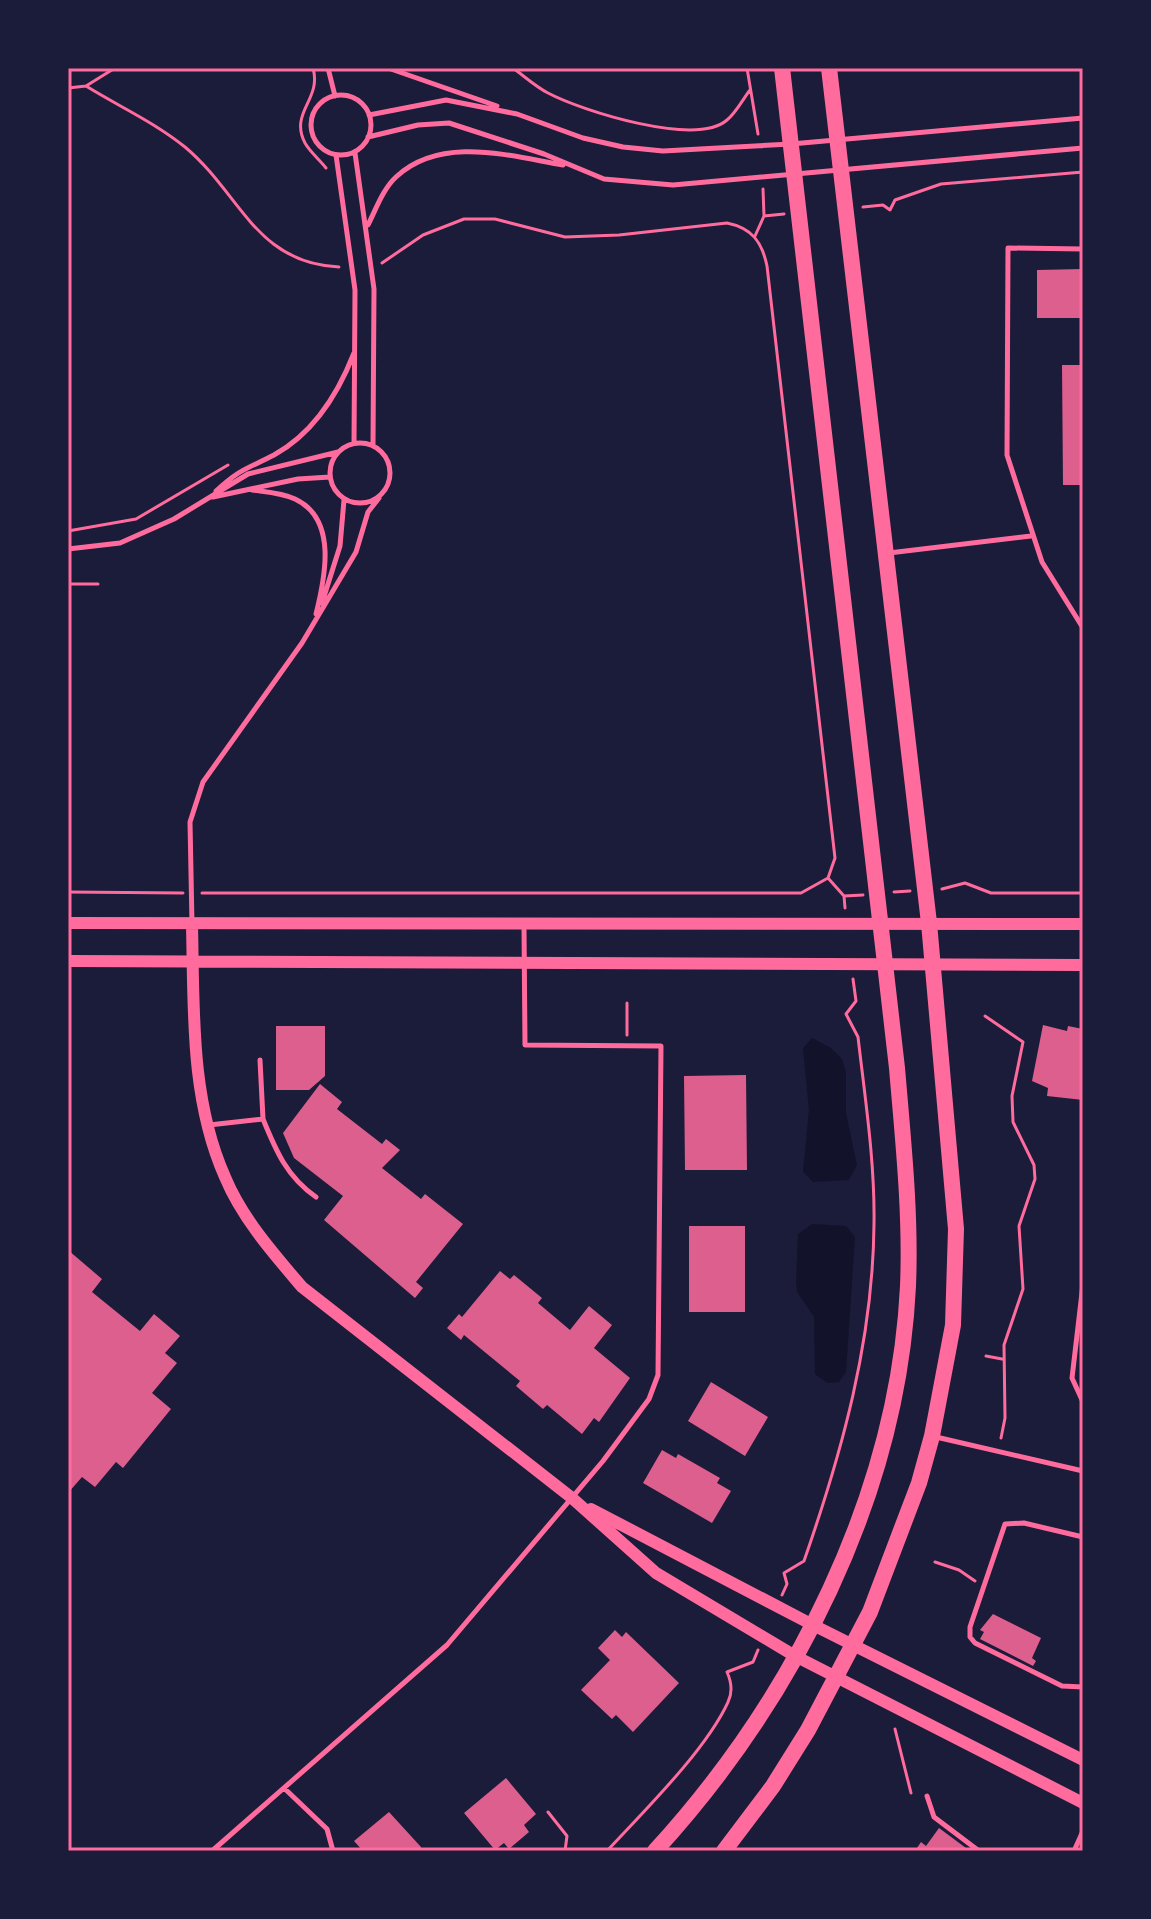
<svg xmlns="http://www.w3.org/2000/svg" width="1151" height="1919" viewBox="0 0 1151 1919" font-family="Helvetica,sans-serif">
  <rect width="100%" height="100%" fill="#1b1b3a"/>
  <path fill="#12122b" d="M812,1038l19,10 11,11 4,13v41l11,52 -8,15 -36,2 -10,-10 6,-62 -6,-62z
    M812,1224l34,2 9,11 -9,135 -7,10 -12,1 -12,-9 -1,-57 -17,-25 -1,-10 2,-48z"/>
  <path fill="#dd5f8e" d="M1083,269v49h-46v-48z
    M1062,365h21v120h-20z
    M1043,1025l24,6 1,-5 15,3v71l-36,-4 1,-8 -16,-7z
    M276,1026h49v50l-16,14h-33z
    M746,1075l1,95h-62l-1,-94z
    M320,1084l22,18 -5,7 45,35 4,-5 14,11 -18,18 39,31 4,-5 38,30 -47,58 7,6 -8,10 -91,-78 19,-24 -49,-38 -11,-25z
    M689,1226h56v86h-56z
    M68,1250l34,29 -10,13 48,39 14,-17 26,22 -15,17 12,10 -25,30 19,16 -48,59 -7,-6 -21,25 -13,-10 -14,16z
    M500,1271l10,8 4,-4 28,23 -4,5 32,27 19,-24 23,19 -18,23 36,30 -31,44 -5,-4 -12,16 -35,-29 -4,4 -27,-23 4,-5 -56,-46 -3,5 -14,-12 12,-14 3,3z
    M711,1382l57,35 -23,39 -57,-35z
    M662,1450l14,8 2,-4 42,24 -3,5 14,8 -19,32 -69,-40z
    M993,1614l48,24 -9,20 4,3 -3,5 -53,-27 4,-7 -4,-2z
    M615,1630l7,7 4,-5 53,51 -46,49 -17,-17 -4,4 -31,-29 29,-30 -12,-12z
    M506,1778l30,36 -12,11 5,7 -20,17 -5,-6 -9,7 -31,-37z
    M389,1812l32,35v4h-58l-9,-10z
    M939,1828l31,23h-55l6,-9 5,4z"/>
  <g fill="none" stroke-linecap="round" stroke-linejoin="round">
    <path stroke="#ff6b9d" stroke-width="3" d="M313,68c9,32 -24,44 -8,75 5,9 14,16 21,25
      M513,68c11,8 23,19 35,25 34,18 148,54 179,27 9,-7 16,-21 23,-30
      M747,68l11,66
      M86,86c34,21 68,36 99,61 56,47 70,116 154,120
      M68,88l18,-2 29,-18
      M863,207l20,-2 7,5 5,-10 46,-16 142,-12
      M764,216l20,-2
      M755,236l9,-20 -1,-27
      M68,531l68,-12 92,-54
      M68,584h30
      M828,878l16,18 1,12
      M942,889l23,-6 26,10h92
      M68,892l115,1
      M894,892l16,-1
      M202,893h599l27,-15 7,-20 -68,-592c-5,-24 -15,-38 -40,-43l-108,12 -54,2 -70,-18h-31l-41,16 -41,28
      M844,896l19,-1
      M627,1003v32
      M985,1016l38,26 -11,54 1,26 21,43 1,14 -16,47 4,63 -19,56 1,73 -4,20
      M986,1356l16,3
      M935,1562l24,8 16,11
      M782,1595l5,-11 -3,-11 20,-12c38,-109 69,-220 70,-337 1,-62 -9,-126 -16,-187l-12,-23 10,-13 -3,-22
      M895,1729l16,64
      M548,1812l19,24 -2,15
      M607,1851c37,-40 99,-101 121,-149 5,-10 3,-21 -1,-30l26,-10 5,-12"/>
    <path stroke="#ff6b9d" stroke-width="5" d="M328,68l7,28
      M388,68l109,38
      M311 125a30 30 0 1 1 60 0a30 30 0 1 1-60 0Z
      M369,115l77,-15 71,14 66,24 40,9 40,4 128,-7 292,-26
      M368,137l50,-12 31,-2 95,31 60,25 69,6 410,-37
      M355,153l19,136 -1,156
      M336,155l19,135 -1,153
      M368,225c8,-16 15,-36 28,-48 45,-42 114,-21 167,-12
      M1083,249l-75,-1 -1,207 35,107 41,66
      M330 473a30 30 0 1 1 60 0a30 30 0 1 1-60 0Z
      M252,490c14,2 30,3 43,9 43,20 30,79 21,115
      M216,491c25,-23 31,-22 58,-36 40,-22 64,-61 80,-102
      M213,497l85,-18 32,-2
      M68,549l52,-6 54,-24 74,-45 90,-22
      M889,553l142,-17
      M322,603l18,-57 4,-46
      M192,924l-2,-102 13,-40 99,-139 54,-91 12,-40 11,-14
      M260,1060l3,59
      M209,1125l54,-6c13,32 24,58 53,78
      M1083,1284l-11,94 11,24
      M936,1437l147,34
      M1083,1537l-59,-14 -19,1 -35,103v10l5,6 87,43 21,1
      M284,1788l43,41 6,22
      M927,1796l7,21 45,34
      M212,1851l235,-206 156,-184 46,-62 9,-24 3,-329 -136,-1 -1,-119
      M1074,1851l9,-20"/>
    <path stroke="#ff6b9d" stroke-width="12" d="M68,923l1015,1
      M192,925c2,83 -2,174 33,252 17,41 48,76 77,110l270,211 84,75 139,83 288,147
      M68,961l1015,4
      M591,1509l220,115 272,136"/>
    <path stroke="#ff6b9d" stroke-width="16" d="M655,1851c139,-152 243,-356 253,-565 3,-73 -5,-146 -11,-218l-115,-1000
      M724,1851l49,-65 35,-56 62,-118 49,-129 13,-47 21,-111 3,-96 -27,-306 -100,-855"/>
  </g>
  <rect width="1151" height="1919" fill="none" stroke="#1b1b3a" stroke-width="140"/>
  <rect x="70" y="70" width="1011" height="1779" fill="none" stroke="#ff6b9d" stroke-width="3"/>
</svg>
